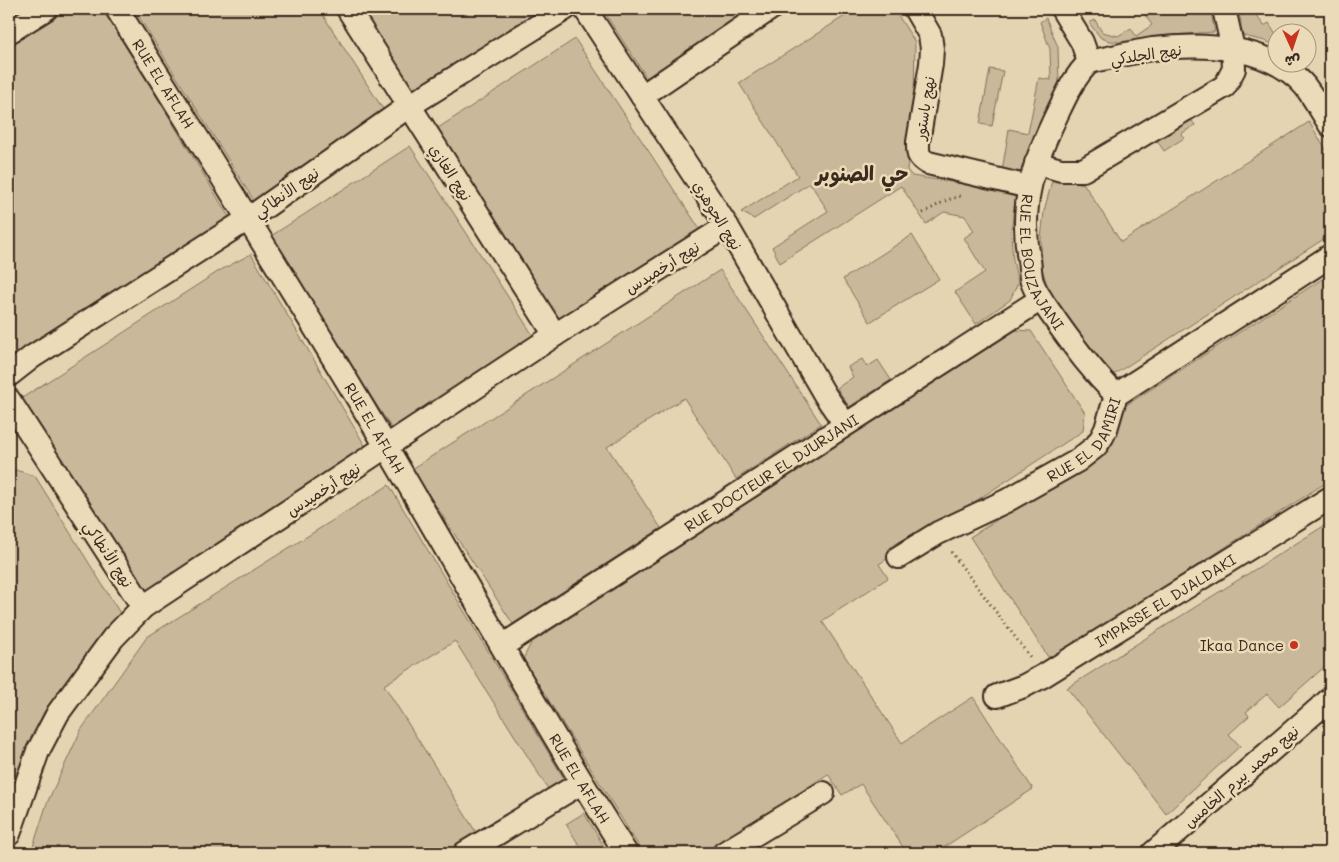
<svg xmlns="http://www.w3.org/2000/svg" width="1339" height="862" viewBox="0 0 1339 862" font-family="Mali,'Playpen Sans Arabic',sans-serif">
  <rect width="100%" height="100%" fill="#e5d4b2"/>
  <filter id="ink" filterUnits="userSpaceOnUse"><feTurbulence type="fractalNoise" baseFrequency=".02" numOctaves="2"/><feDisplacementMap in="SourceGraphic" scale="10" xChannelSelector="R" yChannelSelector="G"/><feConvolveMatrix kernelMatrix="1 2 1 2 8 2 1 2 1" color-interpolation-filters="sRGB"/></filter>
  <g filter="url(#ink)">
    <path fill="#c9b899" stroke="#82715c" d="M58,9h48l33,58 93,155 -223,147v-329z
      M134,9h185l71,111 -134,84z
      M358,9h193l-136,87z
      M602,9h164l-115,75z
      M856,9h38l21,33 -1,61 -7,67 5,6 104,16 -5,41 2,27 5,23 -8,17 -34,24 -21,-32 30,-20 -21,-34 10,-7 -9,-15 -21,-4 -18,12 -25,-38 -121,77 -8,-16 56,-36 -18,-28 -56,36 -13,-7 57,-36 -59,-93z
      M1141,9h68l2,4 4,19 -57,4 -39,6 -9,-1 -9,-3 -12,-15 6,-3 7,12 16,4 13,-8 5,8 16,-11z
      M1238,9h14l12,17 5,-3 7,11v11l-11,-4 -25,-6 1,-12z
      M1046,18l12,29 1,35 -39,92 -18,-3 7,-42 19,4 11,-55 12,2 -1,-31 -10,-27z
      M575,39l130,198 -140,91 -130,-198z
      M990,69l13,2 -11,55 -12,-2z
      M1190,118l5,7 -14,9 3,4 -20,13 -8,-12z
      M1309,122l21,34v79l-223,144 -59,-91 -6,-19 -1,-30 3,-28 9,-34 31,7 37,58z
      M410,146l128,197 -142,92 -128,-197z
      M912,235l27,44 -69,43 -27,-43z
      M251,254l119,200 -220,142 -128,-198 197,-127z
      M720,270l101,154 -85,55 -52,-81 -77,49 54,81 -148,96 -101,-155z
      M1330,274v206l-280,180 -80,-123 134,-85 13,-41z
      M1013,330l18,1 54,82 -2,18 -204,133 9,14 -66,43 80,122 71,-46 60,92 -98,64h-28l-46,-69 -19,11 -14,-21 -121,79h-64l-120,-194 8,-16z
      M862,359l5,8 11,-7 13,20 -42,27 -12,-19 16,-11 -5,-10z
      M9,468l26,8 88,142 -79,94 -35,77z
      M389,485l177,297 -16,10 -95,-151 -71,44 95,152 -27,16h-421l16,-50 34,-73 66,-93z
      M1330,522v140l-51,45 -12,-13 -21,18 3,4 -20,18 11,12 -74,68 -99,-126z
      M584,813l24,40h-24l-18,-29z"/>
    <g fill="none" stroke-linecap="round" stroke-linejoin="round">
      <defs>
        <g id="street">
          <path id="s1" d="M117,9c91,146 183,291 270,439 80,135 155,273 239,405"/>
          <path d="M348,9l207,326"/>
          <path d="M585,9l142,217 98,169 20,29"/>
          <path d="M915,9l15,26 2,14 -1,15 -13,78c0,11 -1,15 10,21l101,24"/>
          <path d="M1062,9l20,33 7,20"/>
          <path d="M9,32l37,-23"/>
          <path id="s2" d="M1089,62c-16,17 -20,28 -30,48 -25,51 -40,92 -30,150 1,7 1,15 3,22 5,14 16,27 24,39 19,27 36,50 60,74"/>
          <path d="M1089,62c21,-4 44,-10 64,-13 50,-6 117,-4 152,37 9,12 17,26 25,39"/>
          <path d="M642,96l128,-87"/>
          <path d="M1036,163l25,7h22l142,-84 9,-17 -1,-20 -9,-40"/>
          <path d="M9,375l23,-18 216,-138 161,-113 156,-97"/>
          <path d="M9,400l134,207"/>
          <path id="s3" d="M899,557l39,-24 68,-32 71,-40 19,-15 6,-9 4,-8 10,-34 214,-139"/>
          <path id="s4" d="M502,646l539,-347"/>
          <path id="s5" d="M997,696l27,-10 19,-10 287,-178"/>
          <path d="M9,834l29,-83 20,-38 55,-75 30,-31 412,-272 172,-109"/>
          <path d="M465,853l116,-70"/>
          <path d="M724,853l99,-60"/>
          <path d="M1153,853l177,-154"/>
        </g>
      </defs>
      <use href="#street" stroke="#3b2a1e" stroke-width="26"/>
      <path stroke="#3b2a1e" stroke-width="3" stroke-dasharray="1 4" stroke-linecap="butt" d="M923,213l24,-13 14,-4
        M951,552l79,105"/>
      <use href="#street" stroke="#ecdbb8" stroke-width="22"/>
    </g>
  </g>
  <circle fill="#c8321e" stroke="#ecdbb8" stroke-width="2" cx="1294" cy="645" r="5"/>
  <g text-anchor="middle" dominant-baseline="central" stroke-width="5" stroke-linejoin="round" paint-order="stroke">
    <g font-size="15" fill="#3b2a1e" stroke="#ecdbb8">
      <text transform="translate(1146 54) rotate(-8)">نهج الجلدكي</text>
      <text stroke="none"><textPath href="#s1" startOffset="88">RUE EL AFLAH</textPath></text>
      <text transform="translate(924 108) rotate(-81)">نهج باستور</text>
      <text transform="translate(451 172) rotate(57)">نهج الغازي</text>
      <text transform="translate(286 192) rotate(-35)">نهج الأنطاكي</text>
      <text transform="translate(718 215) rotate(58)">نهج الجوهري</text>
      <text stroke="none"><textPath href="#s2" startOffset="218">RUE EL BOUZAJANI</textPath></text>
      <text transform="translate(662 267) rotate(-32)">نهج أرخميدس</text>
      <text stroke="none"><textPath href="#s1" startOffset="492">RUE EL AFLAH</textPath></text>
      <text stroke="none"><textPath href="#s3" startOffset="224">RUE EL DAMIRI</textPath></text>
      <text stroke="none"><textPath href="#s4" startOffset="320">RUE DOCTEUR EL DJURJANI</textPath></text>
      <text transform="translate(323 489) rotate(-33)">نهج أرخميدس</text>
      <text transform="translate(109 554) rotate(57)">نهج الأنطاكي</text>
      <text stroke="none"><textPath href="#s5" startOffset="194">IMPASSE EL DJALDAKI</textPath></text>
      <text transform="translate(1241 776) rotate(-41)">نهج محمد بيرم الخامس</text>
      <text stroke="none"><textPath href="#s1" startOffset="898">RUE EL AFLAH</textPath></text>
    </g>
    <g font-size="15" fill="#3b2a1e" stroke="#ecdbb8" text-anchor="end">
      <text x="1284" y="645">Ikaa Dance</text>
    </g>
    <g font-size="20" font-weight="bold" fill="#3b2a1e" stroke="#ecdbb8">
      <text x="862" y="173">حي الصنوبر</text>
    </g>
  </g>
  <rect width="1339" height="862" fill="none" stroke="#ecdbb8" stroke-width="30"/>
  <rect x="15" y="15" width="1309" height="832" fill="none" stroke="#3b2a1e" stroke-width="2" filter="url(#ink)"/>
  <g transform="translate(1292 48) rotate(177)"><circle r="24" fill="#ecdbb8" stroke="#a5947a"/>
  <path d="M0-4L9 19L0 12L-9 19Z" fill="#c8321e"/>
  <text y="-8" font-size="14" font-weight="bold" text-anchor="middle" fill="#3b2a1e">ش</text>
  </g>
</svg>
